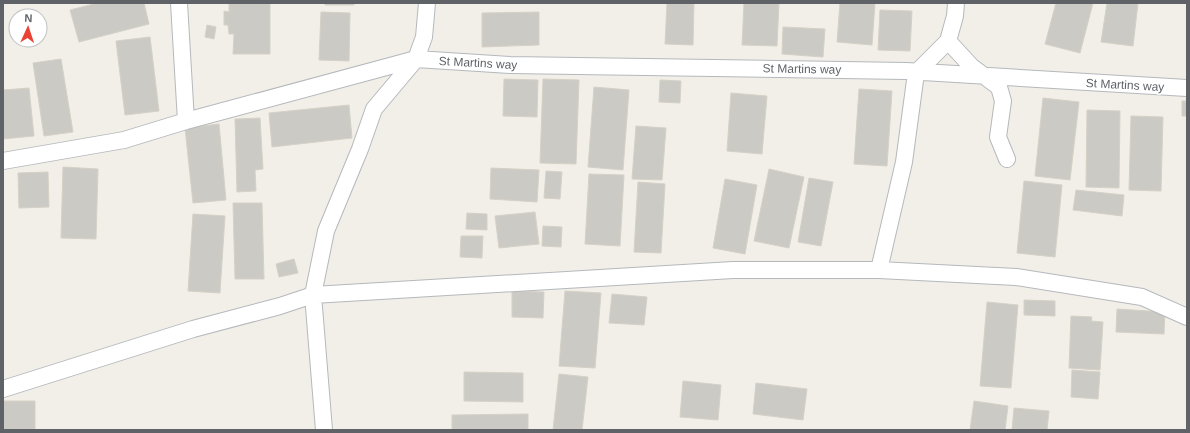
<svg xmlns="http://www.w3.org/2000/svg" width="1190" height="433" viewBox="0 0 1190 433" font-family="Arial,sans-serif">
  <rect width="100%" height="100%" fill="#f1efe8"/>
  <path fill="#cccac5" stroke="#d6d1c6" d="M98,3h46l5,21 -70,18 -9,-32z
    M229,3h41v51h-37l1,-20h-5l-1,-9h-4v-14l5,1z
    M325,3h29v2h-29z
    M667,3h27l-1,42 -28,-1z
    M744,3h35l-2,43 -35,-1z
    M840,3h35l-3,42 -35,-3z
    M1056,3h37l-13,50 -35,-9z
    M1107,3h31l-5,43 -32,-4z
    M880,10l32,1 -2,40 -32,-1z
    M321,12l29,1 -1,48 -30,-1z
    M539,12v33l-57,2v-34z
    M207,25l9,2 -2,12 -9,-2z
    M783,27l42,2 -2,28 -41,-3z
    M150,37l9,74 -34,4 -9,-74z
    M61,59l12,73 -29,4 -11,-73z
    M504,79l34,1 -1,37 -34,-1z
    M543,79l36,1 -3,84 -36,-1z
    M660,80l21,1 -1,22 -21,-1z
    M594,87l35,3 -6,80 -35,-3z
    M29,88l5,48 -31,3v-49z
    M859,89l33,2 -5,75 -33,-2z
    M731,93l36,3 -5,58 -35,-3z
    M1043,98l36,4 -9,78 -35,-4z
    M1182,101h5v15h-5z
    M349,105l3,33 -80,9 -3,-34z
    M1087,110l33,1 -1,77 -33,-1z
    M1131,116l32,1 -2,74 -32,-1z
    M260,118l3,51 -8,1 1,21 -19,1 -2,-73z
    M219,124l7,76 -33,3 -8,-75z
    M636,126l30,2 -4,52 -30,-1z
    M63,167l35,2 -2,70 -35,-1z
    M491,168l48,2 -2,32 -47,-3z
    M769,169l35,8 -15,71 -35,-7z
    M546,171l16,1 -2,27 -16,-1z
    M48,172l1,35 -30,1 -1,-35z
    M589,174l35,1 -4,71 -35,-2z
    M809,178l24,4 -12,64 -23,-4z
    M725,179l32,6 -12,69 -32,-6z
    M1024,181l38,4 -7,72 -38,-4z
    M638,182l27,2 -4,69 -27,-1z
    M1076,190l48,5 -2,21 -49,-6z
    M233,203h29l2,76h-29z
    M535,212l4,32 -40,4 -4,-32z
    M467,213l20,1v16l-21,-1z
    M193,214l32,2 -5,77 -32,-2z
    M543,226l19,1 -1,20 -19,-1z
    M461,236h22l-1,22 -22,-1z
    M294,259l4,14 -19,4 -3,-13z
    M512,291l32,1 -1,26 -31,-1z
    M565,291l36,2 -6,75 -36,-2z
    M612,294l35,3 -3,28 -35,-2z
    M1024,300l31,1v15l-31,-1z
    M987,302l31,3 -7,83 -31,-2z
    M1117,309l48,3 -1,22 -48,-2z
    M1071,316l21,1 -1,4 12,1 -3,48 -31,-2z
    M1072,370l28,2 -2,27 -27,-2z
    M464,372l59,1v29l-59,-1z
    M559,374l29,3 -6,53h-29z
    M683,381l38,4 -3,35 -38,-3z
    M756,383l51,6 -4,31 -50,-6z
    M3,401h32v29h-32z
    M974,401l34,5 -3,24h-35z
    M1014,408l35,3 -2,19h-35z
    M528,414v16h-76v-15z"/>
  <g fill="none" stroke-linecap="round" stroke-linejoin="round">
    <defs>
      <path id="minor" d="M179,3l7,118
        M948,41l24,26 27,20 4,14 -5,36 9,22
        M3,161l121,-21 62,-19 230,-62 94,6 396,6 281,17
        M879,270l25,-108 12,-89 32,-32 7,-25 1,-13
        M3,389l190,-60 87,-23 33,-11 420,-25h146l137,7 126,20 45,20
        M324,430l-11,-135 13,-64 34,-82 14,-40 42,-50 8,-22 3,-34"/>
    </defs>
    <use href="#minor" stroke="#b5b8bc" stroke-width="18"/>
    <use href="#minor" stroke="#fff" stroke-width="16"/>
  </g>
  <g text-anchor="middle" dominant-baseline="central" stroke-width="3" stroke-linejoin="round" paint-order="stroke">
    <g font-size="12" fill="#5f6368" stroke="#fff">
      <text transform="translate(478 63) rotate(3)">St Martins way</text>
      <text transform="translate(802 69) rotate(1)">St Martins way</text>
      <text transform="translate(1125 85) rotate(3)">St Martins way</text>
    </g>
  </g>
  <rect width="1190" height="433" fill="none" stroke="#5f6368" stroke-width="8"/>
  <g transform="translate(28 28) rotate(3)"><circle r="19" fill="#ffffff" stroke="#bfc1c3"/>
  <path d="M0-3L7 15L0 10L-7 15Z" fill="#ea4335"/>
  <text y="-6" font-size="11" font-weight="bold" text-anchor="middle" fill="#5f6368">N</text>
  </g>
</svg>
